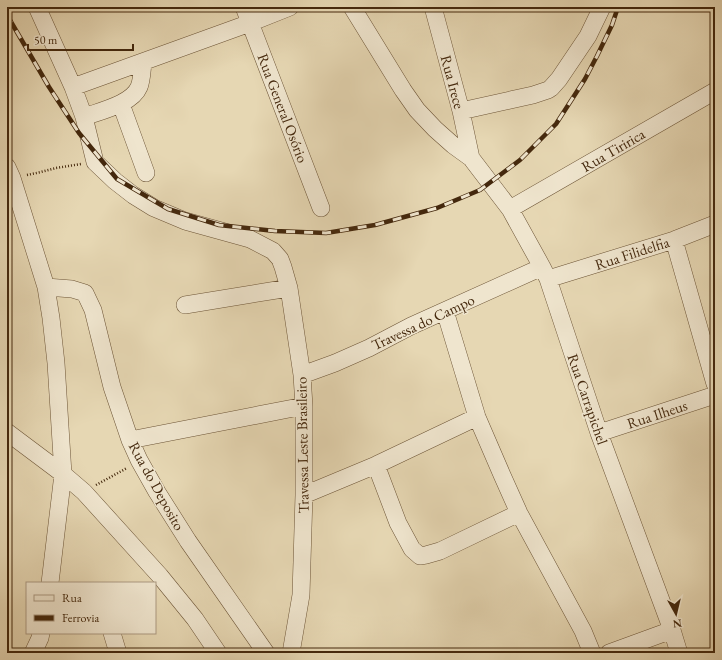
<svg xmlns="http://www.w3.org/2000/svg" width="722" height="660" viewBox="0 0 722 660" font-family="'EB Garamond',serif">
  <rect width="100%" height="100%" fill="#e6d7b3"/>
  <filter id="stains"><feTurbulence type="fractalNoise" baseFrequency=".005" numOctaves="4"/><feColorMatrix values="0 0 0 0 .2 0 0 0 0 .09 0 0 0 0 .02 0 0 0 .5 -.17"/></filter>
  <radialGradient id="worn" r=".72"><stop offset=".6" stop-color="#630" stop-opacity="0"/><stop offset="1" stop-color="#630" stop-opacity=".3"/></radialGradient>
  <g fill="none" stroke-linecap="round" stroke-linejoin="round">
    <defs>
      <path id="minor" d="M37,7l36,80 11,30 11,45 20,19 18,14 21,13 31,13 65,18 23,12 7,8 3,8 6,21 13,87 2,31v89l-3,100 -10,58
        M244,7l77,201
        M352,7l51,83 14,20 18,19 18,16 18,13 39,51 32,58 6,12 51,154 73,197 7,23
        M433,7l28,104 10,47
        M73,87l177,-64 40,-16
        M121,104l25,69
        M461,111l72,-16 15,-5 3,-2 8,-9 29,-43 14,-29
        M84,117c16,-6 48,-13 55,-30 3,-7 3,-17 4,-25
        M7,167l5,11 34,109 5,31 5,45 7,111 -13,109
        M510,209l205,-118
        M674,240l41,144
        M548,279l126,-39 41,-16
        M46,287l26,2 13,4 8,17 19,77 18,53 9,20 18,32 31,49 78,112
        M185,305l104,-17
        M445,311l32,106 25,58 17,38 64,118 9,22
        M302,375l33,-12 34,-15 42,-22 131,-59
        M7,432l56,42 21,18 76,84 35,43 23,34
        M599,433l116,-38
        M130,440l174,-34
        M376,465l22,58 14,26 8,7 6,-1 14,-4 79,-38
        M304,495l72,-30 101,-48
        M112,633l6,20
        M33,653l7,-15 1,-5
        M609,653l63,-23"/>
    </defs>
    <use href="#minor" stroke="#6c5436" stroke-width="18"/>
    <path stroke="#44280d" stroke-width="2.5" stroke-dasharray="1 2" stroke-linecap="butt" d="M27,175l14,-3 15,-4 25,-4
      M96,485l31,-17"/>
    <use href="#minor" stroke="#efe5ce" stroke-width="17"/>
    <defs>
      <path id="rail" d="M7,15l42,72 30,46 38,46 51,30 51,16 56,6 51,2 49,-8 62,-17 43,-18 40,-30 36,-36 29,-45 12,-23 15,-31 6,-18"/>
    </defs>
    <use href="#rail" stroke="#44280d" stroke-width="4.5"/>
    <use href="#rail" stroke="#efe5ce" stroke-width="3" stroke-dasharray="9" stroke-linecap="butt"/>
  </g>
  <g text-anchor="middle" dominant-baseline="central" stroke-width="3" stroke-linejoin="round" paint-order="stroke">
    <g font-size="15" fill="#44280d" stroke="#efe5ce">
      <text transform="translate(453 82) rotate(75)">Rua Irece</text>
      <text transform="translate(283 108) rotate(69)">Rua General Osório</text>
      <text transform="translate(613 150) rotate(-30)">Rua Tiririca</text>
      <text transform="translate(632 253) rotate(-18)">Rua Filidelfia</text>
      <text transform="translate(423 322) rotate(-25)">Travessa do Campo</text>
      <text transform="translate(588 399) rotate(71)">Rua Carrapichel</text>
      <text transform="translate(657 414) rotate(-18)">Rua Ilheus</text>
      <text transform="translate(302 445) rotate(-91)">Travessa Leste Brasileiro</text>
      <text transform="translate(157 486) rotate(61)">Rua do Deposito</text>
    </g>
  </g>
  <rect width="722" height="660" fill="none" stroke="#e6d7b3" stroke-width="24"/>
  <rect x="8" y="8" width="706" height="644" fill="none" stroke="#44280d" stroke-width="2"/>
  <rect x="12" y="12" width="698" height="636" fill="none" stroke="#44280d"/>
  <rect x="26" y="582" width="130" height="52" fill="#efe5ce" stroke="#ab9981"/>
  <rect x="34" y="595" width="20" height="6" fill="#efe5ce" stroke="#ab9981"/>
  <text x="62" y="602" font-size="12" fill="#44280d">Rua</text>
  <rect x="34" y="615" width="20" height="6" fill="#44280d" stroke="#ab9981"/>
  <text x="62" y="622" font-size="12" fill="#44280d">Ferrovia</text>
  <g transform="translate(676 614) rotate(172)" stroke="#efe5ce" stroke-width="3" paint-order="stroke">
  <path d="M0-3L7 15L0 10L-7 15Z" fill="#44280d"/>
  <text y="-6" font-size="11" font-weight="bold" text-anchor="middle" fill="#44280d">N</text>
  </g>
  <path d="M28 44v6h105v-6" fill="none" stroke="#44280d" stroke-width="2"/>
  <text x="34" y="44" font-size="12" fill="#44280d" stroke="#efe5ce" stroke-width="3" paint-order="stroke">50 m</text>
  <rect width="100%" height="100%" filter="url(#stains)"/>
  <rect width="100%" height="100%" fill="url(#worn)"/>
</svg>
